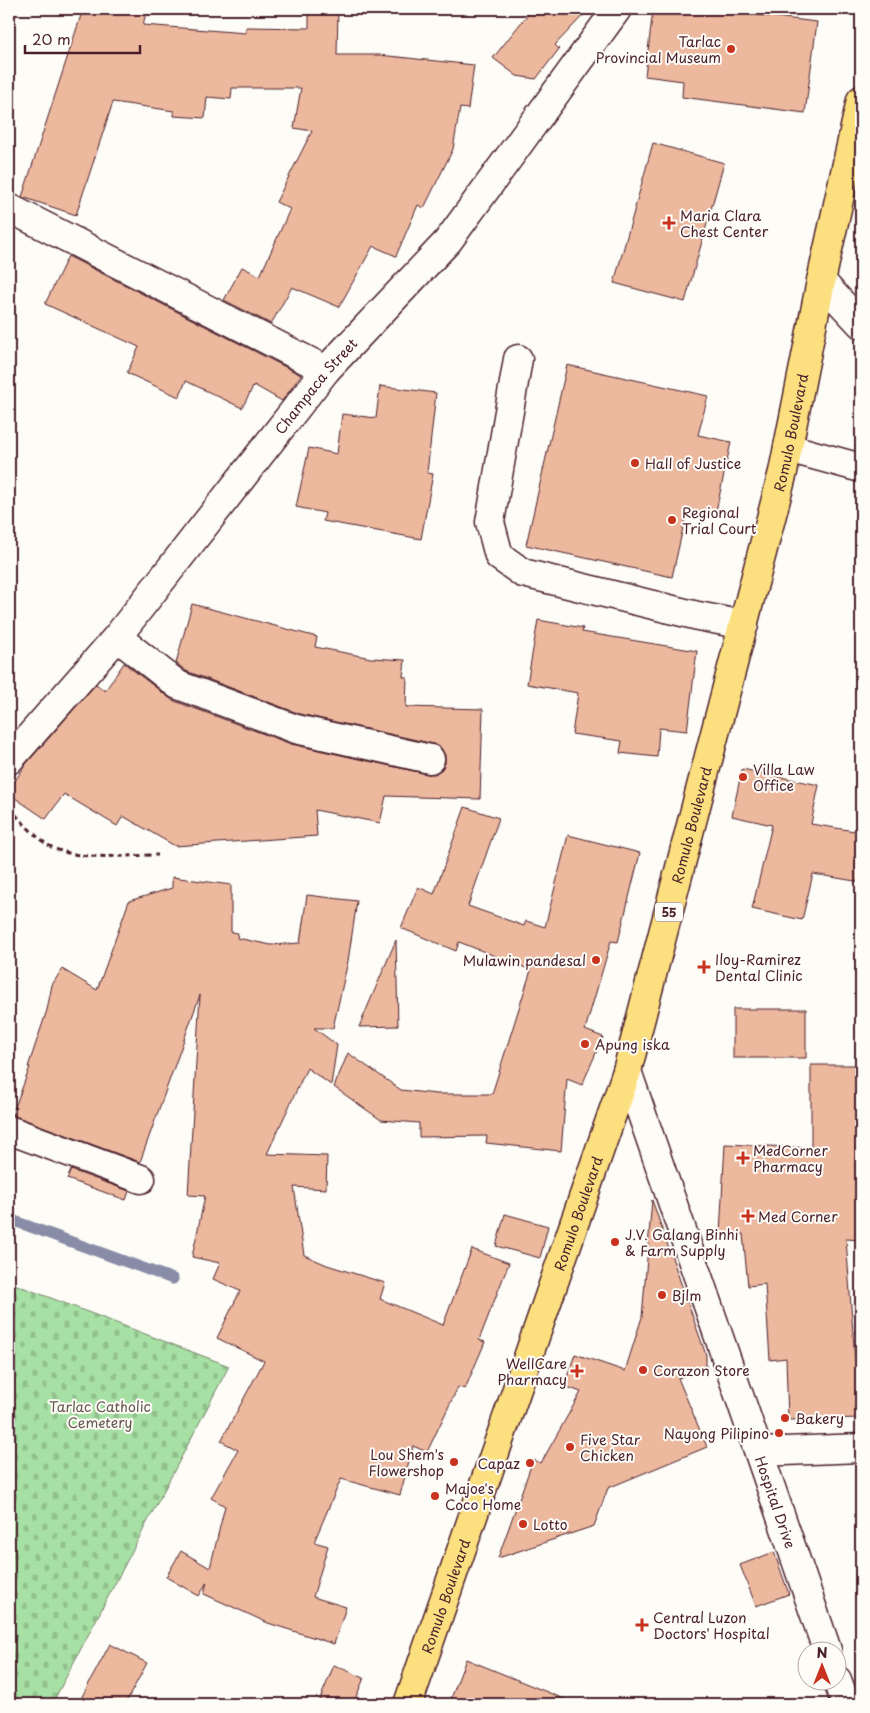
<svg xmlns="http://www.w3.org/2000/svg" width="870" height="1713" viewBox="0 0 870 1713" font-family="'Playpen Sans',sans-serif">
  <defs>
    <pattern id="cemetery-stones" width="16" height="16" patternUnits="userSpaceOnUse" patternTransform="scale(1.25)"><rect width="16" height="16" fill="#a7e0a4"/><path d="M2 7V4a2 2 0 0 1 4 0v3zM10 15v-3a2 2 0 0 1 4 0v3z" fill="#91c08d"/></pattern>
  </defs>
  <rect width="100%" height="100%" fill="#fdfcf7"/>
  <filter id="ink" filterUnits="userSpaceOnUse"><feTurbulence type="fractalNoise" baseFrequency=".02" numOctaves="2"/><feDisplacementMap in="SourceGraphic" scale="10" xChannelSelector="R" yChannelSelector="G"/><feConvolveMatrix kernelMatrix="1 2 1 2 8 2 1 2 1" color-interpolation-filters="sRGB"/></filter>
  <g filter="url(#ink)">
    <path fill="url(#cemetery-stones)" stroke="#788068" d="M9,1282l220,84 -177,338h-43z"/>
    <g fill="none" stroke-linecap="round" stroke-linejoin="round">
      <path stroke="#888ca7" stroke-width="11" d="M9,1219l164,60"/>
    </g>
    <path fill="#ecb89e" stroke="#4a1f2b" d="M83,9h64l-4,16 103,8v-6l63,1v-19h29l-1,46h42l95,10 -6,44 -8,-1 -7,41 -29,59 -6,-3 -22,51 -23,-10 -34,61 -47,-20 -21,37 -47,-24 18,-33 18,9 30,-67 -14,-7 36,-71 -18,-3 7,-40h-69l-1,11 -24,-2 -2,21 -31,-2v-5l-61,-9 -37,113 -54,-18z
      M532,9h57l-34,36 4,4 -23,30 -19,-3 -24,-18z
      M653,9h55l109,13 -12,91 -123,-16 1,-16 -38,-5z
      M653,143l71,20 -39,139 -71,-19z
      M68,256l233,119 -19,26 -28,-16 -12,23 -56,-27 -7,16 -52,-24 12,-26 -94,-43z
      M567,365l141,31 -10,39 33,7 -16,74 -28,-6 -15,67 -146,-32z
      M380,386l56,7 -9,80 6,1 -12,65 -98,-18 2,-8 -29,-6 13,-59 28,6 5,-40 34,4z
      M192,604l125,33 -2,10 56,11 34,2 -2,17h4l-1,30 77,2 -3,90 -94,-3 -6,27 -65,-13 2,26 -142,10 -52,-30 -6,10 -53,-32 -18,25 -37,-25v-4l17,-26 70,-80 9,7 19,-28 48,37 119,44 136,30h8l7,-5 3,-6v-8l-4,-7 -7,-4 -134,-30 -114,-43 -10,-8z
      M538,620l45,8 -1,4 115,19 -10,80 -28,-3 -2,29 -37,-4 2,-12 -50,-7 6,-41 -51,-9z
      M742,769l77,16 -8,39 50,8v50l-48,-8 -11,46 -50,-11 20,-84 -40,-9z
      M465,807l34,11 -31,88 56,20 2,-5 19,6 23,-92 72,18 -22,89 -7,-1 -26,89 18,7 -21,48 -15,-6 -6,72 -75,-8 1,-7 -68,1v-14l-38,-3 -47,-33 14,-34 53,37 35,4h56l39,-124 -72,-28 -3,9 -55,-23 17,-41 16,7z
      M172,877l59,8v47l7,1 -1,5 34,7 29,-2 7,-48 50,6 -9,60 -15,67h-19l23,17 -6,40 -24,-17 -40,86 60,2 -1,33 -32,-2 10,68 23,10 58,18 -5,16 63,26 29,-76 37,14 -30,77 6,2 -20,47 -7,-2 -31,65 -14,-6 -13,49 -59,-16 -27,63 14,4 -15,51 33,10 -12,37 -66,-21 -64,-29 3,-12 -8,14 -33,-19 15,-26 29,17 15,-62 -14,-8 27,-48 -17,-9 43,-80 -47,-23 23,-47 -27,-12 7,-16 -28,-6 13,-61 -17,-1 12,-200 -60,167 -128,-47 18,-48h-2l19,-57 5,-25 10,-16 35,21 32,-89 43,-13z
      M396,940l2,86 -39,1z
      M733,1009h73v49h-73z
      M811,1065h47v63h3v112l-15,-1 9,121h6v58l-73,2 -2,-62 -16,2 -5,-76 -17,2 -5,-52 -23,-1 5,-89 86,4z
      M71,1170l58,21 -3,9 -59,-21z
      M652,1200l54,155v13l-28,10 29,69 -99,41 -14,38 -96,32 35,-98 8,3 40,-71 -17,-6 11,-32 50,17 17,-54z
      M505,1214l43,12 -8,32 -44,-12z
      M774,1552l15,42 -33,12 -16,-41z
      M110,1644l37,19 -22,41h-47z
      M466,1659l108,44v1h-125z
      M334,1665l30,13 -11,26h-35z"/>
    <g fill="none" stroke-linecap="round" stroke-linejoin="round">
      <defs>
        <g id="minor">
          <path d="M9,208l317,162"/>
          <path d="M821,281l40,43"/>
          <path d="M518,359l-28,163 9,34 24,17 175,43 46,9"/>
          <path d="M788,448l73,20"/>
          <path d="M117,637l61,48 118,44 134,30"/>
          <path id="s1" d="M9,760l108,-123 209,-267 122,-129 169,-232"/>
          <path id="s2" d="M627,1071l200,579"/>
          <path d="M9,1130l132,49"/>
          <path d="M759,1452l102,-4"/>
          <path d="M837,1680l9,24"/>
        </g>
        <g id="highway">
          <path id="s3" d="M408,1704l219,-633 156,-599 38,-191 40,-181"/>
        </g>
      </defs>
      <use href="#minor" stroke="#4a1f2b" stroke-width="31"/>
      <use href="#highway" stroke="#4a1f2b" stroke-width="31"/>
      <path stroke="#4a1f2b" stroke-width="3" stroke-dasharray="5 4" stroke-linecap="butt" d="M9,808c12,12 25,28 39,37 27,17 79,10 110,10"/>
      <use href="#minor" stroke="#fdfcf7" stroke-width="28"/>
      <use href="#highway" stroke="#fce080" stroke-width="28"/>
    </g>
  </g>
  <g fill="#c8321e" stroke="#fdfcf7" stroke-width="2">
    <circle cx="731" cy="49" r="5"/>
    <path d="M666.5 215.5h5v5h5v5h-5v5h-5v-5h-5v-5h5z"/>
    <circle cx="635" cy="463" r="5"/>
    <circle cx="672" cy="520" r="5"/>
    <circle cx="743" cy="777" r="5"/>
    <circle cx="596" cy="960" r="5"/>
    <path d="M701.5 959.5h5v5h5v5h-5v5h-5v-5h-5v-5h5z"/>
    <circle cx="585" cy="1044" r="5"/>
    <path d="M740.5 1150.5h5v5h5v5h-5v5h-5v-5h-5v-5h5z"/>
    <path d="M745.5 1208.5h5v5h5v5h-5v5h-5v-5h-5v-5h5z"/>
    <circle cx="615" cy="1242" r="5"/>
    <circle cx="662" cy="1295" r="5"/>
    <circle cx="643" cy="1370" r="5"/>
    <path d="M574.5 1363.5h5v5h5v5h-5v5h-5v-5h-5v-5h5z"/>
    <circle cx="785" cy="1418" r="5"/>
    <circle cx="779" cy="1433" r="5"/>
    <circle cx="570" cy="1447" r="5"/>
    <circle cx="454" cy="1462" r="5"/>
    <circle cx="530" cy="1463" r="5"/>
    <circle cx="435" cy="1496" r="5"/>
    <circle cx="523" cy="1524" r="5"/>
    <path d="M639.5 1617.5h5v5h5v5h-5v5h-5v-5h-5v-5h5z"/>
  </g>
  <g text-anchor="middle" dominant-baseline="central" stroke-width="4" stroke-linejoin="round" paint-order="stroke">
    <rect fill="#fdfcf7" stroke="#806168" stroke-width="1" x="655" y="902.5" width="28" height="19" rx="4"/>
    <g font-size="12" font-weight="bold" fill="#4a1f2b">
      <text x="669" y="912">55</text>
    </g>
    <g font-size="14" fill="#4a1f2b" stroke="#fdfcf7" text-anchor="start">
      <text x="721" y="41" text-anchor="end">Tarlac<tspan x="721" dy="16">Provincial Museum</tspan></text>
      <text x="680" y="215">Maria Clara<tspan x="680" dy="16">Chest Center</tspan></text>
      <text x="645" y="463">Hall of Justice</text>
      <text x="682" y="512">Regional<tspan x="682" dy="16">Trial Court</tspan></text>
      <text x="753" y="769">Villa Law<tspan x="753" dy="16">Office</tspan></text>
      <text x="715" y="959">Iloy-Ramirez<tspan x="715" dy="16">Dental Clinic</tspan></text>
      <text x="586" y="960" text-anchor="end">Mulawin pandesal</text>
      <text x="595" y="1044">Apung iska</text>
      <text x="753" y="1150">MedCorner<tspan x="753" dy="16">Pharmacy</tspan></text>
      <text x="758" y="1216">Med Corner</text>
      <text x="625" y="1234">J.V. Galang Binhi<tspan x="625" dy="16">&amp; Farm Supply</tspan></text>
      <text x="672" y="1295">Bjlm</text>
      <text x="567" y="1363" text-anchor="end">WellCare<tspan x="567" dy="16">Pharmacy</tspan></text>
      <text x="653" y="1370">Corazon Store</text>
      <text x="795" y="1418">Bakery</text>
      <text x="769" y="1433" text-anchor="end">Nayong Pilipino</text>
      <text x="580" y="1439">Five Star<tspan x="580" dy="16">Chicken</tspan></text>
      <text x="444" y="1454" text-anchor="end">Lou Shem's<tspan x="444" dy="16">Flowershop</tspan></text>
      <text x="520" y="1463" text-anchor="end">Capaz</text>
      <text x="445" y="1488">Majoe's<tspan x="445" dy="16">Coco Home</tspan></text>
      <text x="533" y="1524">Lotto</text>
      <text x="653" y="1617">Central Luzon<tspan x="653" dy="16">Doctors' Hospital</tspan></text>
    </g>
    <g font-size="14" fill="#4a1f2b" stroke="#fdfcf7">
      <text stroke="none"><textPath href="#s1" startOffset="484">Champaca Street</textPath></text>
      <text stroke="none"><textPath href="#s3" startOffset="1329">Romulo Boulevard</textPath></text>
      <text stroke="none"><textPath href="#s3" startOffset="924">Romulo Boulevard</textPath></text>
      <text stroke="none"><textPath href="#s3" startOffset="519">Romulo Boulevard</textPath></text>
      <text stroke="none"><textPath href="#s2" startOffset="456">Hospital Drive</textPath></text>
      <text stroke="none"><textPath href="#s3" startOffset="114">Romulo Boulevard</textPath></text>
    </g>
    <g font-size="14" fill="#66594f" stroke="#fdfcf7">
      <text x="100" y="1406">Tarlac Catholic<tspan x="100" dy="16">Cemetery</tspan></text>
    </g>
  </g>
  <rect width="870" height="1713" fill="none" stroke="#fdfcf7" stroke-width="30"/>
  <rect x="15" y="15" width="840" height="1683" fill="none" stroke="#4a1f2b" stroke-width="2" filter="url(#ink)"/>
  <g transform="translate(822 1666)"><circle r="24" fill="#fdfcf7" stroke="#b5a4a5"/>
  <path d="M0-4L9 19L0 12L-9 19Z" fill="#c8321e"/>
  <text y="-8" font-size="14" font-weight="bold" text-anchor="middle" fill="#4a1f2b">N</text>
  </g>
  <path d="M25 45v8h115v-8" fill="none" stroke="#4a1f2b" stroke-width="2.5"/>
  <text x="32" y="45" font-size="15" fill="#4a1f2b" stroke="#fdfcf7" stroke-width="4" paint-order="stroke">20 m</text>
</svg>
